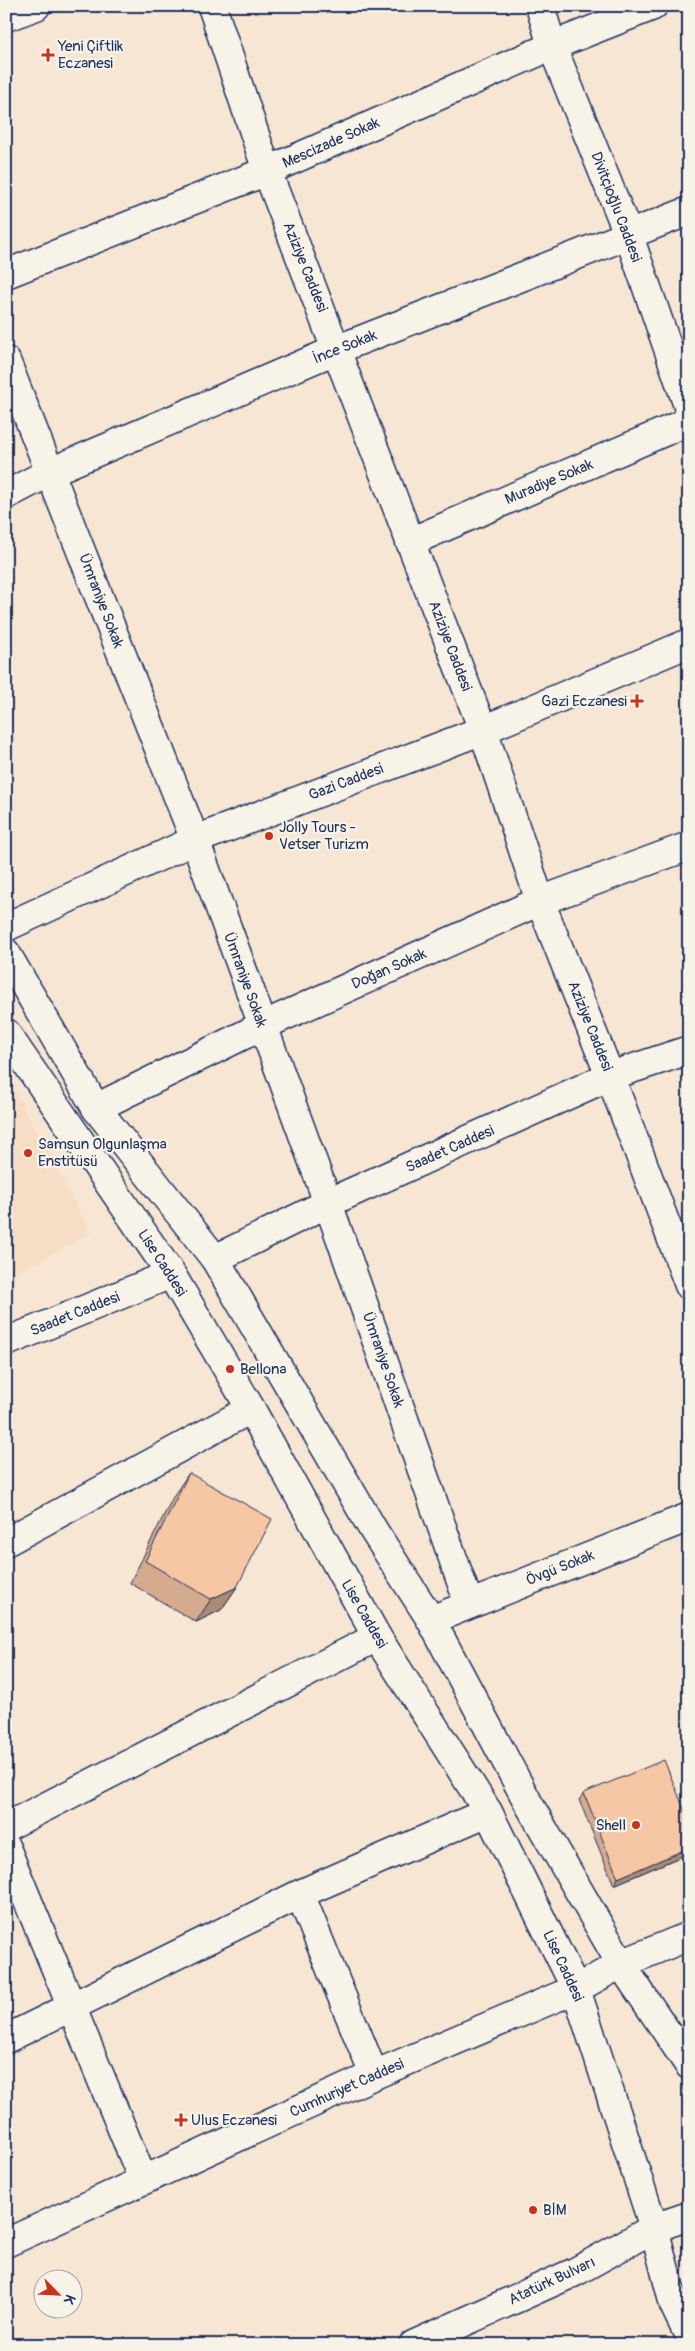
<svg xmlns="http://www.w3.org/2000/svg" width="695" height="2351" viewBox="0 0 695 2351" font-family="Pangolin,sans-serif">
  <rect width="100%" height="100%" fill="#f7e6d4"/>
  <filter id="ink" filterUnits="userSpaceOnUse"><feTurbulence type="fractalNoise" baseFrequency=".02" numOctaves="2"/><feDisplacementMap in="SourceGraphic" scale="10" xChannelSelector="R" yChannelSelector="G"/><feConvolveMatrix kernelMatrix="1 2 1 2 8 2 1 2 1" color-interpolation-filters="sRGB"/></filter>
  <g filter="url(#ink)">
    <path fill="#f7ddc6" d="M6,1073l85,160 -85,46z"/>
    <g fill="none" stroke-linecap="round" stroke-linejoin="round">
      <defs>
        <path id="street" d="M6,17l30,-11
          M6,274l261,-103 285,-125 101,-40
          M6,361l189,479 133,363 141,401
          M410,542l279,-121
          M96,1108l166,-82 278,-125 149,-55
          M215,1259l113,-56 282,-127 79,-26
          M6,1542l245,-133
          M431,1620l258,-103
          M6,1827l371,-190
          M6,1848l137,332
          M300,1894l74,181
          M6,2039l294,-145 188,-82"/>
        <path id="secondary" d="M212,6l55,165 216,559 57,171 70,175 79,209
          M540,6l12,40 77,190 60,173
          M6,495l44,-23 288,-123 351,-138
          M6,927l189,-87 288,-110 206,-87
          M6,953l90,155 119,151 159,272 57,89 99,186 91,158 68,101
          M6,1033l165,241 80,135 126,228 111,175 88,177 78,239
          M6,1342l165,-68
          M6,2243l368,-168 202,-86 45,-25 68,-28"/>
        <path id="primary" d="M654,2228l20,77 15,31
          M413,2345l162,-73 79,-44 35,-12"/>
      </defs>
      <use href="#street" stroke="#1b2f5e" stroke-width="31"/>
      <use href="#secondary" stroke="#1b2f5e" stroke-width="31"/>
      <use href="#primary" stroke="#1b2f5e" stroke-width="31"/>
      <use href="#street" stroke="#f7f3e8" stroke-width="28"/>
      <use href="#secondary" stroke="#f7f3e8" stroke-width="28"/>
      <use href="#primary" stroke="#f7f3e8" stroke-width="28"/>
    </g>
    <path fill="#d4ab8e" stroke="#1b2f5e" d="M189,1473l48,114 -16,23 -25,12 -66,-39 44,-88z
      M584,1793l105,28v32l-75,32 -35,-85z"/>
    <path fill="#ac8b74" stroke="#1b2f5e" d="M237,1587l-16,23 -25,12 15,-23z
      M689,1848v5l-75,32 4,-7z"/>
    <path fill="#f6c7a5" stroke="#1b2f5e" d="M189,1473l83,46 -35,68 -26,12 -66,-38z
      M664,1760l25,61v27l-71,30 -34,-85z"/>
  </g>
  <g fill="#c8321e" stroke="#f7f3e8" stroke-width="2">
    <path d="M45.5 47.5h5v5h5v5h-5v5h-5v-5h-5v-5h5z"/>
    <path d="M634.5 693.5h5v5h5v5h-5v5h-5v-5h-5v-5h5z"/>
    <circle cx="269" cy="836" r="5"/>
    <circle cx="28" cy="1153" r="5"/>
    <circle cx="230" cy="1369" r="5"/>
    <circle cx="636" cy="1825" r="5"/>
    <path d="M178.5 2112.5h5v5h5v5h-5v5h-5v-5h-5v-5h5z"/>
    <circle cx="533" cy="2210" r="5"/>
  </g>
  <g text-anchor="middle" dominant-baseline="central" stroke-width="4.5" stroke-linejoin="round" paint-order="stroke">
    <g font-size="15" fill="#1b2f5e" stroke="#f7f3e8" text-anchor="start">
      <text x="58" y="46">Yeni Çiftlik<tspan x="58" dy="17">Eczanesi</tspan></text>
      <text x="627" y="701" text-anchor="end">Gazi Eczanesi</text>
      <text x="279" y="827">Jolly Tours -<tspan x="279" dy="17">Vetser Turizm</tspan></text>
      <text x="38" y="1144">Samsun Olgunlaşma<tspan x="38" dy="17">Enstitüsü</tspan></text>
      <text x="240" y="1369">Bellona</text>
      <text x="626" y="1825" text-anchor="end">Shell</text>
      <text x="191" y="2120">Ulus Eczanesi</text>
      <text x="543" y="2210">BİM</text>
    </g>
    <g font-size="15" fill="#1b2f5e" stroke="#f7f3e8">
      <text transform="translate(331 143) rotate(-24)">Mescizade Sokak</text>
      <text transform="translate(616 207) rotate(69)">Divitçioğlu Caddesi</text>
      <text transform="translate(305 267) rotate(68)">Aziziye Caddesi</text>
      <text transform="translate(345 347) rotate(-22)">İnce Sokak</text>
      <text transform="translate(549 482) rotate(-23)">Muradiye Sokak</text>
      <text transform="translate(101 601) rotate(69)">Ümraniye Sokak</text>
      <text transform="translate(450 646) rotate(69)">Aziziye Caddesi</text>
      <text transform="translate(346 782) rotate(-21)">Gazi Caddesi</text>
      <text transform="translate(389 969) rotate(-24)">Doğan Sokak</text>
      <text transform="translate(245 980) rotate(70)">Ümraniye Sokak</text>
      <text transform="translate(590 1026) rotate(68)">Aziziye Caddesi</text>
      <text transform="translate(450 1149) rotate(-24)">Saadet Caddesi</text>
      <text transform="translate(162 1263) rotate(57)">Lise Caddesi</text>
      <text transform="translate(75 1314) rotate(-22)">Saadet Caddesi</text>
      <text transform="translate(383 1360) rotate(71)">Ümraniye Sokak</text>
      <text transform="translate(560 1568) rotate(-22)">Övgü Sokak</text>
      <text transform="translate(364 1614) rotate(60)">Lise Caddesi</text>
      <text transform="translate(563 1966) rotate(65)">Lise Caddesi</text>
      <text transform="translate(347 2088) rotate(-24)">Cumhuriyet Caddesi</text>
      <text transform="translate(552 2281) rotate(-25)">Atatürk Bulvarı</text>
    </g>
  </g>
  <rect width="695" height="2351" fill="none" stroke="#f7f3e8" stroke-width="25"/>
  <rect x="12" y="12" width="670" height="2326" fill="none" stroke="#1b2f5e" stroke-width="2" filter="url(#ink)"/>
  <g transform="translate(58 2294) rotate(114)"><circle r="24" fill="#f7f3e8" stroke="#9fa5b1"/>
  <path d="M0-4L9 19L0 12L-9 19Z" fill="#c8321e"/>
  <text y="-8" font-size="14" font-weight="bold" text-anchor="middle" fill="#1b2f5e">K</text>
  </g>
</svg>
